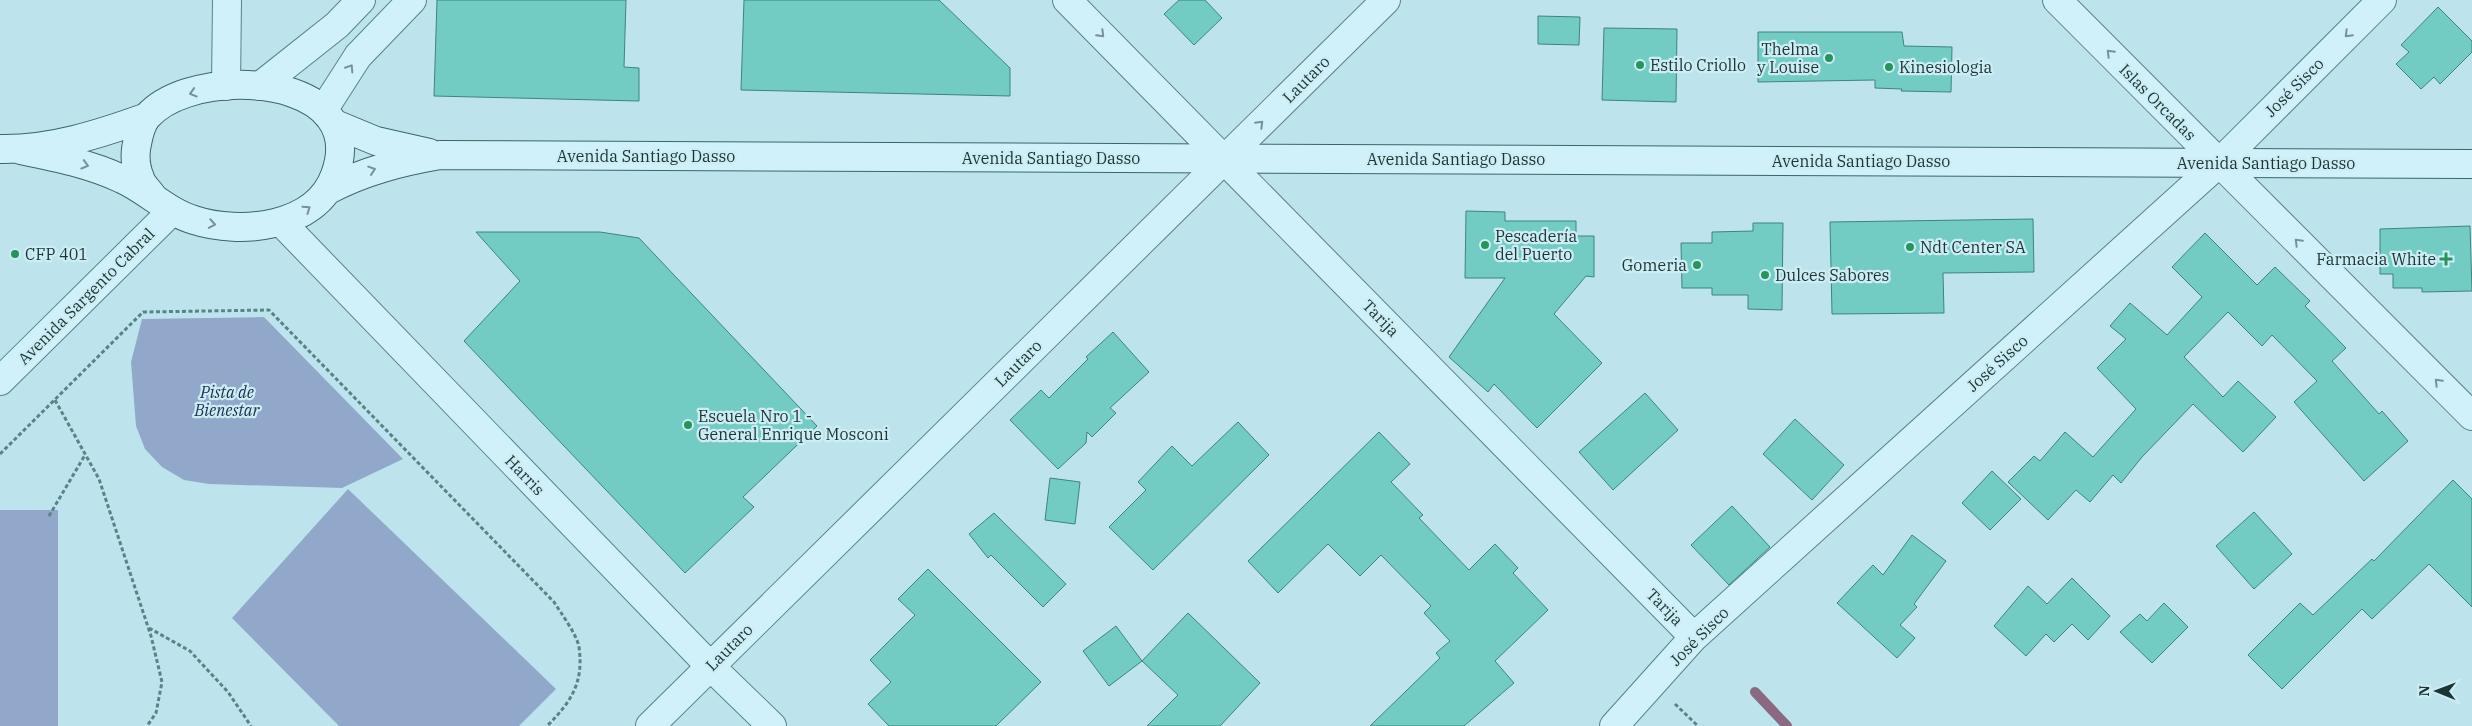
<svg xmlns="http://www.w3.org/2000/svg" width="2472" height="726" viewBox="0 0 2472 726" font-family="'IBM Plex Serif',serif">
  <rect width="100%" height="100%" fill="#bde4ed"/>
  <path fill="#92a8cb" d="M264,317l139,142 -61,29 -133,-4 -25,-4 -22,-13 -17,-18 -9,-23 -5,-64 11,-43z
    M348,489l208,200 -37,37h-180l-107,-108z
    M0,510h58v216h-58z"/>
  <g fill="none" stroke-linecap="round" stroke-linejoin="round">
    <path stroke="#8c6983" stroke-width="10" d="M1755,692l32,34"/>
  </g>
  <path fill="#73ccc4" stroke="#3d847c" d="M437,0h189l-2,67 15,1v33l-205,-5z
    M744,0h195l71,68v28l-269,-6z
    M1179,0h26l17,18 -28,27 -30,-31z
    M2438,7l34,34v11l-32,32 -6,-7 -13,12 -25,-25 13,-12 -8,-7z
    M1538,16l42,1 -1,28 -41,-1z
    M1604,28l73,1 -1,73 -74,-2z
    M1758,32h144l2,14 48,1 -1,45 -50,-1 1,-2 -27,-1v-8l-117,2z
    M1466,211l39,1v9h71v15h18v41l-8,-1 -32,38 48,49 -65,65 -43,-44 -6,8 -39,-35 56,-79h-40z
    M2033,219l1,53 -91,1 1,40 -112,1 -2,-92z
    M1753,223h30l-1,87 -34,-1v-14h-36v-7h-30l-1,-45h31v-11l41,-1z
    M2470,226l2,65 -50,1v-4h-29v-14h-13v-45z
    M476,232h124l39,6 178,188 -74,71 11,10 -69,66 -221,-232 56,-60z
    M2205,233l52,52 18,-18 35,34 -5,5 41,42 -14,13 47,53 3,-3 26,30 -44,40 -70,-79 23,-21 -45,-46 -10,11 -34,-34 -44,45 39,40 15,-16 38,36 -33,35 -50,-48 -51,53 -21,26 -8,-8 -23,27 -14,-12 -28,30 -40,-38 26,-26 6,5 25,-29 28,25 43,-48 -39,-41 29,-29 -16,-13 20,-23 37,32 35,-38 -30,-30z
    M1113,332l36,40 -39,36 6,5 -24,24 -5,-5 -1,11 -28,26 -48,-49 31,-30 8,8 39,-39 -2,-2z
    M1645,393l33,37 -65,60 -34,-38z
    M1795,419l49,46 -32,35 -49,-46z
    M1238,422l31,33 -116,115 -44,-43 37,-37 -8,-8 34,-36 20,20z
    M1379,432l31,32 -19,18 32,33 -4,3 50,52 26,-26 23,24 -5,5 35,37 -53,51 19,22 -50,43h-94l70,-68 -4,-5 14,-12 -26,-28 7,-7 -50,-51 -21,21 -32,-32 -50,49 -30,-32z
    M1992,471l29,28 -31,31 -28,-27z
    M1050,478l30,4 -5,42 -30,-4z
    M2453,480l19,19v108l-43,-43 -57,55 -10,-10 -80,80 -34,-34 52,-52 13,12 59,-56 2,2z
    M1732,506l38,41 -41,38 -38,-40z
    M2254,512l38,42 -38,35 -38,-43z
    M994,513l72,71 -23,23 -52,-52 -3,3 -19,-24z
    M1912,535l34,26 -32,43 3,3 -17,18 15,13 -18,20 -60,-55 36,-38 10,10z
    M928,569l113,113 -45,44h-107l-21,-22 23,-22 -21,-22 45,-45 -17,-16z
    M2072,578l38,38 -22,24 -16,-16 -18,18 -8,-8 -20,22 -32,-30 34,-40 19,18z
    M2164,603l24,24 -36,36 -32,-31 20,-18 7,7z
    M1188,613l72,70 -40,43h-73l31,-31 -36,-34z
    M1116,626l26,35 -33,25 -26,-35z"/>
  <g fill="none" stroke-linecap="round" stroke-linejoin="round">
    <defs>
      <path id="minor" d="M1067,0l627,637
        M2057,0l415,416
        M226,86l1,-86
        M281,222l429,444 62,60
        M0,381l172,-170
        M650,726l736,-726
        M1614,726l80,-89 525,-474 163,-163"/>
      <path id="tertiary" d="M260,86l77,-61 24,-25
        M324,109l34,-53 54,-56"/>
      <path id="secondary" d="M335,124l41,17 53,12
        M0,149c50,1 100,-15 147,-32
        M21,150c34,7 69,14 101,29 25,11 45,33 72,41 46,15 122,8 141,-45 7,-19 8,-40 -5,-57 -32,-45 -147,-43 -183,-1 -7,8 -9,21 -11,32 -1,9 0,20 4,29 2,7 9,13 13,19
        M328,190c36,-19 72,-28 112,-35l2032,9"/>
    </defs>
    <use href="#minor" stroke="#578485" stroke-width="30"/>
    <use href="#tertiary" stroke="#578485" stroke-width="30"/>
    <use href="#secondary" stroke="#3a6766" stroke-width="30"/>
    <path stroke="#578485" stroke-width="3" stroke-dasharray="4 2.5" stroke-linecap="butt" d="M55,400l44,79 52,157 11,46 -6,31 -9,13
      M0,454l143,-142 126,-2 285,292c7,11 23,33 25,45 5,36 -8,55 -32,79
      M49,516l36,-61
      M149,628l41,23 38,41 23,34
      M1675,704l23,22"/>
    <use href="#minor" stroke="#d0f1f9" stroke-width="28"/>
    <use href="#tertiary" stroke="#d0f1f9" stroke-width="28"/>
    <use href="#secondary" stroke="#d0f1f9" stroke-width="28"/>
  </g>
  <defs><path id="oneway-chevron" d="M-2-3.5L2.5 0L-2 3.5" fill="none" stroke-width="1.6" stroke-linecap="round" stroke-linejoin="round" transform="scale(1.25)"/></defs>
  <g stroke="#769296">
    <use href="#oneway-chevron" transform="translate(1101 34) rotate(45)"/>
    <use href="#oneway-chevron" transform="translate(2348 34) rotate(135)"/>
    <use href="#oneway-chevron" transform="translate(2110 53) rotate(-135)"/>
    <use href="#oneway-chevron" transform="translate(350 68) rotate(-57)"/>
    <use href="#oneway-chevron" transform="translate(193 93) rotate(163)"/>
    <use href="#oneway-chevron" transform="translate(1260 124) rotate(-45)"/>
    <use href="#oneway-chevron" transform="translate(85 165) rotate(16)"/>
    <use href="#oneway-chevron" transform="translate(372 170) rotate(-18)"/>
    <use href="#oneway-chevron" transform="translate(307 209) rotate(-35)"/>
    <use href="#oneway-chevron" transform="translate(212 224) rotate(10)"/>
    <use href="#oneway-chevron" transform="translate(2298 242) rotate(-135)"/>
    <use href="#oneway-chevron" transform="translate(2438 382) rotate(-135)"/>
  </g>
  <g fill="#27945c" stroke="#cdedf5" stroke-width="2">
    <circle cx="1829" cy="58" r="5"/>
    <circle cx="1640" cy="65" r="5"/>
    <circle cx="1889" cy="67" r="5"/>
    <circle cx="1485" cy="245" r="5"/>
    <circle cx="1910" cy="247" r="5"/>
    <circle cx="15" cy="254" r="5"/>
    <path d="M2443.5 251.5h5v5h5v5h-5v5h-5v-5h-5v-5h5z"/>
    <circle cx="1697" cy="265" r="5"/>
    <circle cx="1765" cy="275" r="5"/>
    <circle cx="688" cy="425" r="5"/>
  </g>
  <g text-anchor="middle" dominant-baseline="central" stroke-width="4.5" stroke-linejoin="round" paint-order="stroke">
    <g font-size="16" fill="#1b3434" stroke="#cdedf5" text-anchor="start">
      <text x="1819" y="49" text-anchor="end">Thelma<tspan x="1819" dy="18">y Louise</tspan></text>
      <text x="1650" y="65">Estilo Criollo</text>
      <text x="1899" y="67">Kinesiologia</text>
      <text x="1495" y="236">Pescadería<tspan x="1495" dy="18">del Puerto</tspan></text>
      <text x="1920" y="247">Ndt Center SA</text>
      <text x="25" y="254">CFP 401</text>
      <text x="2436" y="259" text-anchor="end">Farmacia White</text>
      <text x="1687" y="265" text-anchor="end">Gomeria</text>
      <text x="1775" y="275">Dulces Sabores</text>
      <text x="698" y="416">Escuela Nro 1 -<tspan x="698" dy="18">General Enrique Mosconi</tspan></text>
    </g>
    <g font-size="16" fill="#1b3434" stroke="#cdedf5">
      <text transform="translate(1306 79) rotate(-45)">Lautaro</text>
      <text transform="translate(2294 87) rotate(-45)">José Sisco</text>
      <text transform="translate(2158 102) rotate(45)">Islas Orcadas</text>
      <text x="646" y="156">Avenida Santiago Dasso</text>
      <text x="1051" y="158">Avenida Santiago Dasso</text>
      <text x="1456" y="159">Avenida Santiago Dasso</text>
      <text x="1861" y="161">Avenida Santiago Dasso</text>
      <text x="2266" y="163">Avenida Santiago Dasso</text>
      <text transform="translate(86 296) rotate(-45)">Avenida Sargento Cabral</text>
      <text transform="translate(1381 318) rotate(46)">Tarija</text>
      <text transform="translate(1018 363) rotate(-45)">Lautaro</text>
      <text transform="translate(1997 363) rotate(-42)">José Sisco</text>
      <text transform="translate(525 475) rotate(46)">Harris</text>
      <text transform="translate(1665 607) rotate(46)">Tarija</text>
      <text transform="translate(1699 636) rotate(-45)">José Sisco</text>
      <text transform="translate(729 647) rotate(-45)">Lautaro</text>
    </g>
    <g font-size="16" font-style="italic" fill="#222e51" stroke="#cdedf5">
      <text x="227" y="392">Pista de<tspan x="227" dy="18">Bienestar</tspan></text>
    </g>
  </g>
  <g transform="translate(2437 691) rotate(271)" stroke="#cdedf5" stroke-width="4" paint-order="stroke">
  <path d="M0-4L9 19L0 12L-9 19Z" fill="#1b3434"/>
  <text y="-8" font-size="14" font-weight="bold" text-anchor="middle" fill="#1b3434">N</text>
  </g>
</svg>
